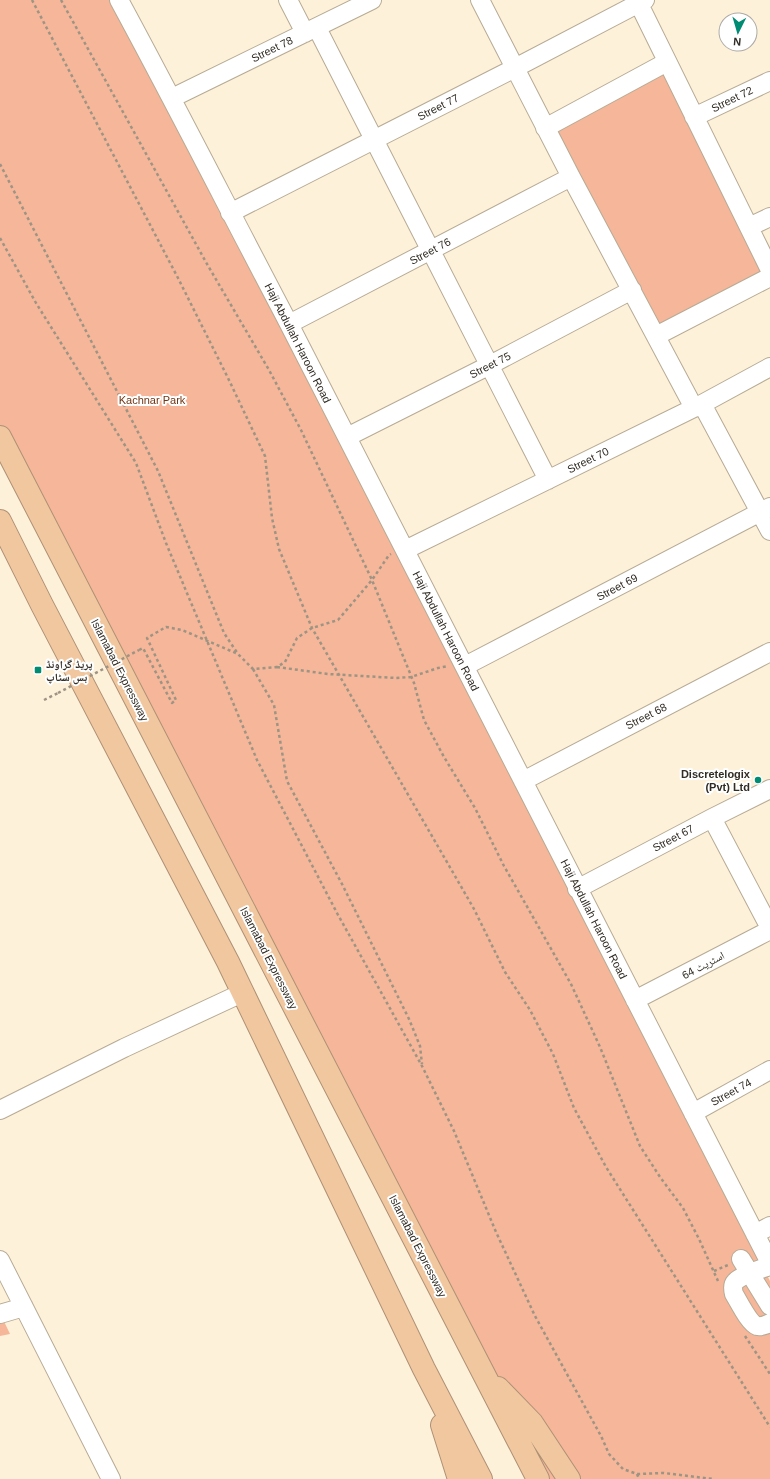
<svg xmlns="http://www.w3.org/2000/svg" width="770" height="1479" viewBox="0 0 770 1479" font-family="Arial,'Noto Naskh Arabic',sans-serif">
  <rect width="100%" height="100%" fill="#fef1da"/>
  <path fill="#f5b699" d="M0,0h118l652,1281v198h-226l-544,-1046z
    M667,70l100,205 -110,56 -105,-200z
    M0,1313l10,21 -10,2z"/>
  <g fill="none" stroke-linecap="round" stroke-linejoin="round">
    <defs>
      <path id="minor" d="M119,0c58,107 113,216 170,324l481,939
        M288,0l17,33
        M480,0l91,177 123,231
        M637,0l133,270
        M317,28l231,452
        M172,98l200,-98
        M694,117l76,-36
        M545,128l122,-66
        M230,213l285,-145 130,-68
        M749,227l21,-10
        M289,324l282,-147
        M656,336l114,-59
        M702,404l68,127
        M347,437l143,-72 142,-75
        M405,550l297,-146 68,-37
        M465,666l305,-159
        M523,781l247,-129
        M712,818l58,110
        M577,889l135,-71 58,-29
        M635,1000l135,-70
        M0,1110l124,-62 118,-55
        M693,1113l77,-43
        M755,1234l15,-8
        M741,1259l29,47
        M0,1260l111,219
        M770,1266c-9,3 -29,9 -35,16 -3,3 -2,8 -1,12 5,8 15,29 23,32 5,1 9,-1 13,-3
        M0,1314l24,-7"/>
      <path id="highway" d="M0,437l538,1042
        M0,521l42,84 186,357 196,407 57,110
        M498,1388l34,35 37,56
        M442,1425l17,54"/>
    </defs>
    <use href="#minor" stroke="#b7ab95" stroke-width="20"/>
    <use href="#highway" stroke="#ae9175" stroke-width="24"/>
    <path stroke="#9e9484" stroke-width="2.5" stroke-dasharray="3 3" stroke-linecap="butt" d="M32,0l146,278 50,100 37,78 7,62 7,31 33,79 162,281 31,63 25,38 23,44 21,54 32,59 164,260
      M61,0l146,264 62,106 32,60 71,150 42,103 10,37 20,37 31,51 29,58 67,118 29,63 40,99 20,31 23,31 16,31 19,42
      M0,164l158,307 66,162 14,21
      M0,238l36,65 100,160 30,80 91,217 80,153 85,153 32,65 42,101 39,84 66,120 8,18 14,15 14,5 27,-1 49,6
      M139,650l4,-2 29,55 4,-3 -29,-62 19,-11 16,3 56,24 15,15 24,-2 8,-5 12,-24 15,-10 26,-8 34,-40 17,-25 2,-1
      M277,667l51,7 68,4 15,-1 27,-9 10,-2
      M253,669l21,36 13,76 55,103 67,135 11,27 2,18
      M44,700l14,-7
      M714,1271l14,-6
      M745,1336l25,38
      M637,1474l2,5"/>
    <use href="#minor" stroke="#fff" stroke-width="18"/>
    <use href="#highway" stroke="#f1c7a0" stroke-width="22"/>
    <path stroke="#9e9484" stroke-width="2.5" stroke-dasharray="3 3" stroke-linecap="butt" d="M58,693l81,-43"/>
  </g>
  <g fill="#008b73" stroke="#fff" stroke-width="1.5">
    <rect x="34" y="666" width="8" height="8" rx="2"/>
    <circle cx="758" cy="780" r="4"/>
  </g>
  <g text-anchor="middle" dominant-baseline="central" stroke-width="4" stroke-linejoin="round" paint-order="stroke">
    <g font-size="11" fill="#312c24" stroke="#fff">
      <text transform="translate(272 49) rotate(-26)">Street 78</text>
      <text transform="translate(732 99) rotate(-26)">Street 72</text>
      <text transform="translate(438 107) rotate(-27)">Street 77</text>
      <text transform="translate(430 251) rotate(-28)">Street 76</text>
      <text transform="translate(298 343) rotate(63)">Haji Abdullah Haroon Road</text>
      <text transform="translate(490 365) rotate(-27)">Street 75</text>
      <text transform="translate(588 460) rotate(-26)">Street 70</text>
      <text transform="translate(617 587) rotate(-28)">Street 69</text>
      <text transform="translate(446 631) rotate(63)">Haji Abdullah Haroon Road</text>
      <text transform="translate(120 670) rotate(63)">Islamabad Expressway</text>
      <text transform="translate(646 716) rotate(-27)">Street 68</text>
      <text transform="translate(673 838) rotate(-28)">Street 67</text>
      <text transform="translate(594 919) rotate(63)">Haji Abdullah Haroon Road</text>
      <text transform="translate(269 958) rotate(63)">Islamabad Expressway</text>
      <text transform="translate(703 965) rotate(-28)">اسٹریٹ 64</text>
      <text transform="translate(731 1092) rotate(-29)">Street 74</text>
      <text transform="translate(418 1246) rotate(63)">Islamabad Expressway</text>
    </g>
    <g font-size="11" fill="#713513" stroke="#fff">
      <text x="152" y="400">Kachnar Park</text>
    </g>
    <g font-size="11" font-weight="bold" fill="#312c24" stroke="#fff" text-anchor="start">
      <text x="46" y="664">پریڈ گراونڈ<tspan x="46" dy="13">بس سٹاپ</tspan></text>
      <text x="750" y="774" text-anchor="end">Discretelogix<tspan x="750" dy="13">(Pvt) Ltd</tspan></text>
    </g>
  </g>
  <g transform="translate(738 32) rotate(185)"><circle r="19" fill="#ffffff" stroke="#adaba7"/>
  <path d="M0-3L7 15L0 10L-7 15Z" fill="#008b73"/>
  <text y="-6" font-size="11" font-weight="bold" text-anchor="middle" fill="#312c24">N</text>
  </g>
</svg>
